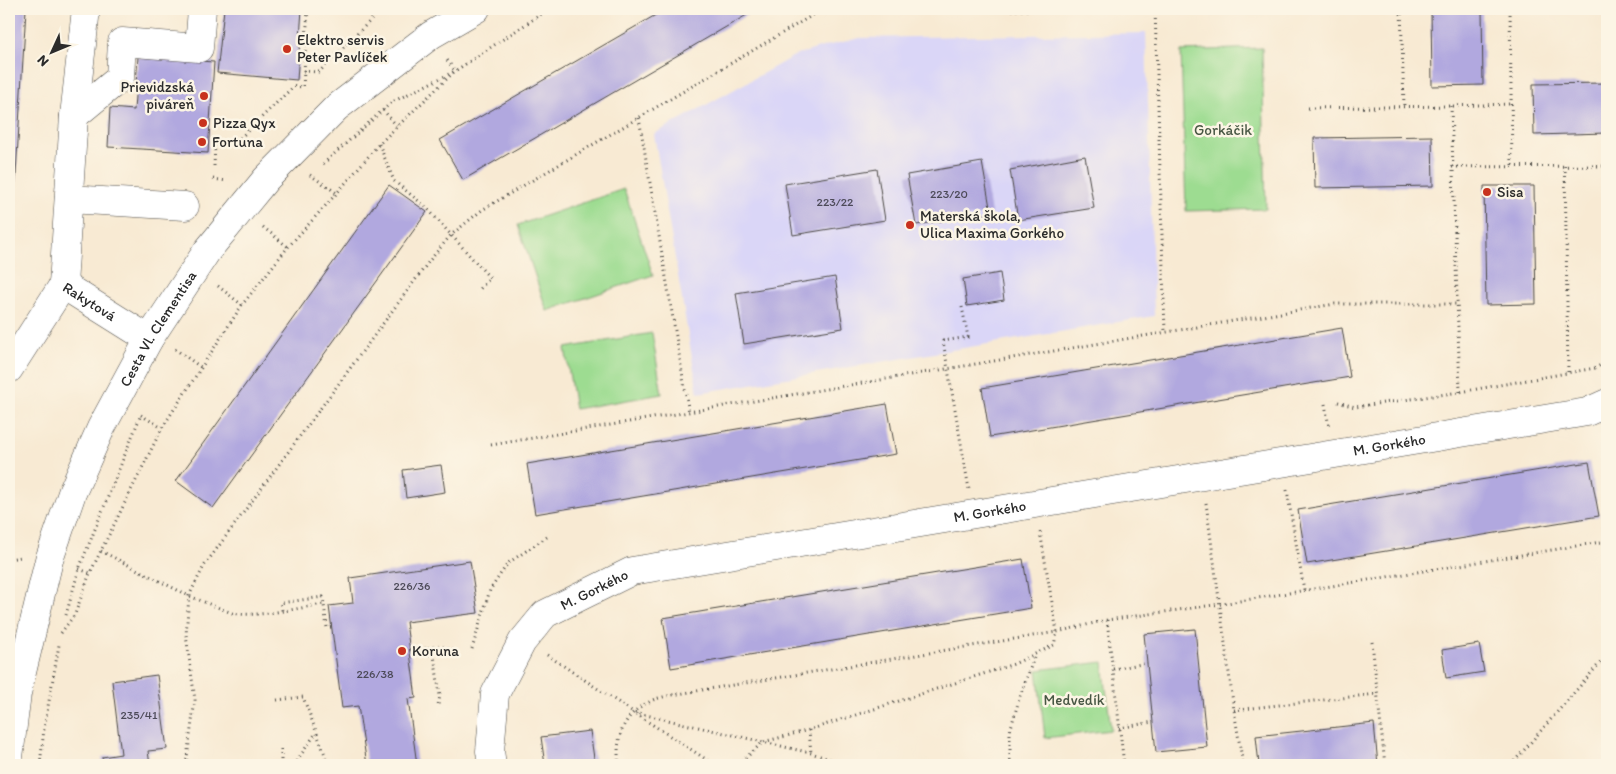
<svg xmlns="http://www.w3.org/2000/svg" width="1616" height="774" viewBox="0 0 1616 774" font-family="Itim,sans-serif">
  <rect width="100%" height="100%" fill="#fcf5e5"/>
  <filter id="ink" filterUnits="userSpaceOnUse"><feTurbulence type="fractalNoise" baseFrequency=".02" numOctaves="2"/><feDisplacementMap in="SourceGraphic" scale="10" xChannelSelector="R" yChannelSelector="G"/><feConvolveMatrix kernelMatrix="1 2 1 2 8 2 1 2 1" color-interpolation-filters="sRGB"/></filter>
  <filter id="wash" filterUnits="userSpaceOnUse"><feTurbulence type="fractalNoise" baseFrequency=".0096" numOctaves="4" result="noise"/><feDisplacementMap in="SourceGraphic" scale="20" xChannelSelector="R" yChannelSelector="G"/><feGaussianBlur stdDeviation="1.12" result="paint"/><feColorMatrix in="noise" values="0 0 0 0 0 0 0 0 0 0 0 0 0 0 0 0 0 1.4 0 .05"/><feComposite in="paint" operator="in"/></filter>
  <g filter="url(#wash)">
    <rect width="100%" height="100%" fill="#f8ead3"/>
    <path fill="#dad6f7" d="M1146,33l8,283 -456,77 -44,-259 140,-78 32,-10 34,-8z"/>
    <path fill="#9ddc91" stroke="#64845e" d="M1262,48l4,161 -80,2 -5,-160z
      M624,189l29,86 -106,36 -29,-86z
      M652,333l10,61 -87,15 -10,-61z
      M1103,662l8,68 -66,8 -8,-68z"/>
    <g id="blocks">
      <path fill="#b1a8df" d="M9,9h17l-16,265h-1z
        M224,9h78l-5,71 -80,-7z
        M666,9h91l-294,171 -23,-40z
        M1431,9h51l1,76 -51,1z
        M138,57l76,5 -6,91 -100,-6 2,-39 24,2z
        M1607,83v50l-73,2 -1,-51z
        M1432,136l1,50 -118,2 -1,-50z
        M1085,156l9,52 -76,12 -8,-50z
        M982,162l9,51 -75,12 -9,-50z
        M877,169l8,51 -92,15 -8,-51z
        M389,185l38,27 -214,296 -37,-27z
        M1484,186h50l2,118 -50,1z
        M1000,273l4,27 -37,6 -4,-27z
        M835,277l8,51 -99,16 -8,-51z
        M1342,328l8,49 -360,60 -8,-49z
        M887,404l9,50 -361,60 -8,-50z
        M1589,462l10,54 -292,48 -9,-54z
        M441,465l4,27 -39,6 -3,-28z
        M1023,559l8,49 -360,60 -8,-50z
        M470,561l8,52 -72,9 10,76 -8,1 9,66h-50l-9,-59 -16,2 -13,-102 24,-3 -3,-25z
        M1195,629l12,118 -51,5 -12,-118z
        M1479,644l5,28 -38,6 -4,-28z
        M157,675l10,74 -19,2 2,14h-47l-1,-8 19,-3 -9,-73z
        M1374,723l4,42h-119l-3,-29z
        M590,731l5,34h-50l-4,-28z"/>
    </g>
  </g>
  <g filter="url(#ink)">
    <use href="#blocks" fill-opacity="0" stroke="#4a4844" stroke-width="1"/>
    <g fill="none" stroke-linecap="round" stroke-linejoin="round">
      <defs>
        <g id="minor">
          <path d="M74,116l46,-38 2,-36 77,6 3,-39"/>
          <path d="M69,199l116,7"/>
          <path d="M63,285l11,-169 12,-107"/>
          <path id="s1" d="M9,369l54,-84 86,54"/>
          <path id="s2" d="M9,757l8,-64 32,-133 23,-67 29,-65 48,-89 58,-88 59,-72 70,-71 95,-73 45,-26"/>
          <path id="s3" d="M492,765l-2,-14 5,-57 27,-52 23,-28 87,-43 955,-159 20,-9"/>
        </g>
      </defs>
      <use href="#minor" stroke="#4a4844" stroke-width="29"/>
      <path stroke="#4a4844" stroke-width="3" stroke-dasharray="1 4" stroke-linecap="butt" d="M1155,9l10,323
        M1401,9l3,97
        M1510,9l2,158
        M338,54l11,11
        M303,71l16,1 59,-59v-4
        M1451,106l9,286
        M1308,108l143,-2 60,-2
        M383,110l14,16
        M639,118l50,295
        M379,144l15,37 32,26 64,71 -11,12
        M323,164l69,-62 63,-31 94,-62
        M214,166l1,-22 18,1 61,-59 9,1 5,-78
        M1565,166l3,207
        M1452,167l155,-1
        M310,175l27,18
        M213,179l14,2
        M263,227l25,20
        M218,286l24,19
        M962,307l6,30 -25,4 26,148
        M175,349l27,19
        M1338,402l17,5 105,-15 135,-24 12,-6
        M1325,404l4,23
        M141,415l21,13
        M1604,436l3,21
        M491,445l844,-141h122
        M1287,490l17,100
        M1206,503l28,207 9,55
        M101,551l88,45 43,17c25,5 66,-5 92,-9
        M9,559l12,-2
        M79,569l11,4
        M282,610l-2,-7 43,-6 4,31 5,-1
        M66,615l13,-46 61,-152
        M1107,620l17,145
        M61,633l14,-19 15,-41 72,-145 80,-123 46,-58 49,-54 42,-49 76,-73 -10,-14
        M1372,642l13,123
        M428,648l12,-2 16,5
        M472,649l18,-59 18,-27 42,-28
        M410,650l18,-2 1,8 5,-1 6,41 -2,9
        M547,655l86,57 178,41 37,12
        M1113,669l34,-6
        M277,700l26,-3 26,68
        M1234,710l143,-16
        M636,714l79,51
        M1119,728l34,-6
        M809,730l2,23
        M40,765l4,-36 15,-84
        M186,765l9,-65 -9,-65 3,-39 15,-30 226,-306 21,-25 31,-25 336,-198 301,-3
        M281,765v-20
        M294,765l22,-32
        M619,765c-4,-26 4,-51 30,-63 6,-4 15,-5 23,-7l385,-63 50,-12 114,-16 386,-63
        M738,765l25,-23 46,-12 205,-66 40,-19 3,-13 -17,-101
        M1010,765v-34l10,-35 15,-41
        M1511,765l96,-110"/>
      <use href="#minor" stroke="#fff" stroke-width="28"/>
    </g>
  </g>
  <g fill="#c8321e" stroke="#fcf5e5" stroke-width="2">
    <circle cx="287" cy="49" r="5"/>
    <circle cx="204" cy="96" r="5"/>
    <circle cx="203" cy="123" r="5"/>
    <circle cx="202" cy="142" r="5"/>
    <circle cx="1487" cy="192" r="5"/>
    <circle cx="910" cy="225" r="5"/>
    <circle cx="402" cy="651" r="5"/>
  </g>
  <g text-anchor="middle" dominant-baseline="central" stroke-width="5" stroke-linejoin="round" paint-order="stroke">
    <g font-size="12" fill="#4c4a58">
      <text x="949" y="194">223/20</text>
      <text x="835" y="202">223/22</text>
      <text x="412" y="586">226/36</text>
      <text x="375" y="674">226/38</text>
      <text x="139" y="715">235/41</text>
    </g>
    <g font-size="15" fill="#2b2b2b" stroke="#fcf5e5" text-anchor="start">
      <text x="297" y="40">Elektro servis<tspan x="297" dy="17">Peter Pavlíček</tspan></text>
      <text x="194" y="87" text-anchor="end">Prievidzská<tspan x="194" dy="17">piváreň</tspan></text>
      <text x="213" y="123">Pizza Qyx</text>
      <text x="212" y="142">Fortuna</text>
      <text x="1497" y="192">Sisa</text>
      <text x="920" y="216">Materská škola,<tspan x="920" dy="17">Ulica Maxima Gorkého</tspan></text>
      <text x="412" y="651">Koruna</text>
    </g>
    <g font-size="15" fill="#485744" stroke="#fcf5e5">
      <text x="1223" y="130">Gorkáčik</text>
      <text x="1074" y="700">Medvedík</text>
    </g>
    <g font-size="15" fill="#2b2b2b" stroke="#fcf5e5">
      <text stroke="none"><textPath href="#s1" startOffset="131">Rakytová</textPath></text>
      <text stroke="none"><textPath href="#s2" startOffset="458">Cesta Vl. Clementisa</textPath></text>
      <text stroke="none"><textPath href="#s3" startOffset="1031">M. Gorkého</textPath></text>
      <text stroke="none"><textPath href="#s3" startOffset="626">M. Gorkého</textPath></text>
      <text stroke="none"><textPath href="#s3" startOffset="221">M. Gorkého</textPath></text>
    </g>
  </g>
  <rect width="1616" height="774" fill="none" stroke="#fcf5e5" stroke-width="30"/>
  <g transform="translate(52 52) rotate(226)" stroke="#fcf5e5" stroke-width="4" paint-order="stroke">
  <path d="M0-4L9 19L0 12L-9 19Z" fill="#2b2b2b"/>
  <text y="-8" font-size="14" font-weight="bold" text-anchor="middle" fill="#2b2b2b">N</text>
  </g>
</svg>
